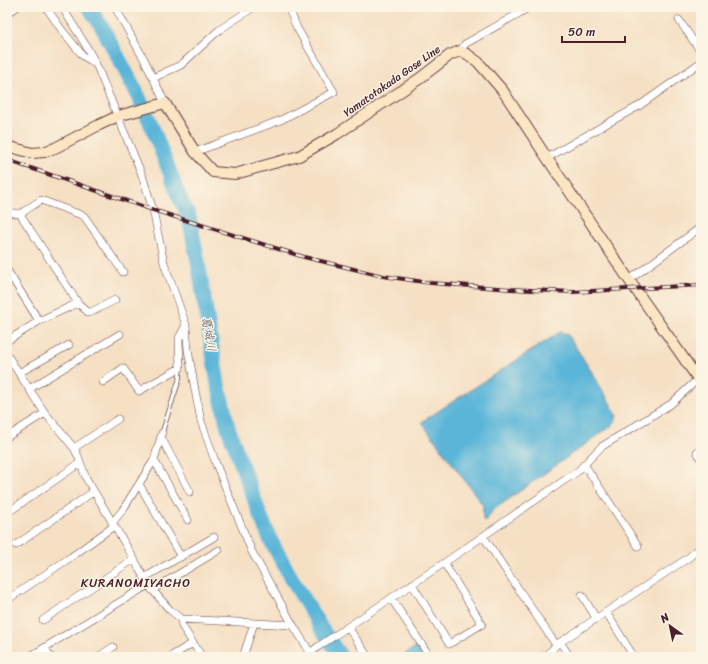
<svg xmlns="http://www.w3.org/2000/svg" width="708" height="664" viewBox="0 0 708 664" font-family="Sriracha,'Klee One',sans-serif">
  <rect width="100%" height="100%" fill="#fcf5e5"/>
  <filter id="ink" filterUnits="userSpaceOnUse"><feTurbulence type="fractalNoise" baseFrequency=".025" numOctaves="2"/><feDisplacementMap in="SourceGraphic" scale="8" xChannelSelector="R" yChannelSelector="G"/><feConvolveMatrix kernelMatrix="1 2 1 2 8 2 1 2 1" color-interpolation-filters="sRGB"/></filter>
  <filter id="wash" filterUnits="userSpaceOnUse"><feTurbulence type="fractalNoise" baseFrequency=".012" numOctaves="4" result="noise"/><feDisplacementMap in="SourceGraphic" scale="16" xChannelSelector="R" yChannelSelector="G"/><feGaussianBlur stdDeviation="0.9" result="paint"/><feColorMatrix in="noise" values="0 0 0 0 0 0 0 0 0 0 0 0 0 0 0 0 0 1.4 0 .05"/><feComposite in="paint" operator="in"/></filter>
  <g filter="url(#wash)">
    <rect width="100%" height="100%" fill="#f5e0c4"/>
    <path fill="#5ab5d8" stroke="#526a82" d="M560,332l7,2 26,40 24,41 -2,8 -123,88 -6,11 -3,-2v-15l-61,-82 1,-2z
      M417,646l7,11h-18l-1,-3z"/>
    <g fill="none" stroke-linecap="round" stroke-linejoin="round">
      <path stroke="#5ab5d8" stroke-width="15" d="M89,7l13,20 34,64 14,31 30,76 9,19 9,45 20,122 10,43 8,23 23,62 12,29 22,40 28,47 20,29"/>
    </g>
  </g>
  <g filter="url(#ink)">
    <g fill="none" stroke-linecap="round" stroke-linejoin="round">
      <defs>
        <path id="service" d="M162,433l17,-53 1,-11"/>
        <path id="minor" d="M46,7l15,22 22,27 12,7
          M62,7l23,37 11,20 46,111 11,35 11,53 22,62 2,25 7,40 6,31 15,43 36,88 41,73 20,32
          M115,7l30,54 20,42
          M7,13l10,-6
          M679,20l22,32
          M460,51l5,-7 65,-37
          M153,78l28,-13 38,-35 35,-23
          M195,152l86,-32 53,-28 -37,-64 -9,-21
          M547,158l61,-35 31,-17 62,-44
          M7,212l13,2 21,-14 43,16 39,56
          M20,214l58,89
          M7,270l32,51
          M629,280l72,-53
          M7,341l32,-20 39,-18 11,10 26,-13
          M7,355l38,58 29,35 4,8 8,22 48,81 14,26 22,25 11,9 112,6
          M19,373l50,-28
          M103,382l20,-14 16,23 41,-23 -1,-30 7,-13
          M29,389l91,-55
          M7,437l38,-24
          M161,437l29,55
          M74,448l44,-29
          M697,452l4,7
          M154,460l34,60
          M584,464l54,82
          M139,484l42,73
          M7,513l73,-50
          M112,523l10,-12 32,-51 8,-27
          M483,536l73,109 132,-87 13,-11
          M16,545l77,-53
          M144,578l70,-41
          M412,584l37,60 33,-20 -38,-61
          M152,590l67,-40
          M582,595l14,23
          M391,598l39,59
          M7,600l64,-43 43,-31
          M606,612l28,45
          M181,619l1,7 20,31
          M43,620l91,-61
          M348,627l20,30
          M560,642l10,15
          M44,648l7,9
          M310,653l9,-7 125,-83 134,-92 23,-24 70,-43 27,-25
          M29,657l119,-72
          M98,657l15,-10
          M170,657l23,-14
          M243,657l11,-34
          M542,657l9,-6 5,-6"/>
        <path id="secondary" d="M7,146l25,7 12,-1 11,-4 44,-23 19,-9 47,-13 30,49 18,20 22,2 64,-18 38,-22 82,-55 31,-24 10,-4 7,3 11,8 25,29 44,67 82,122 72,103"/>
      </defs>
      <use href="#service" stroke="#643c42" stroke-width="5"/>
      <use href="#minor" stroke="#643c42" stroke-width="8"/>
      <use href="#secondary" stroke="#643c42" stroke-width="12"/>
      <use href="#service" stroke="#fff" stroke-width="3.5"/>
      <use href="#minor" stroke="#fff" stroke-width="7"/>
      <use href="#secondary" stroke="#fbe6c4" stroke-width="10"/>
      <defs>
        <path id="rail" d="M7,160l146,50 151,47 79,19 48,7 80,6 62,3 128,-7"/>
      </defs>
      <use href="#rail" stroke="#4a1f2b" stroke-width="4"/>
      <use href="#rail" stroke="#fcf5e5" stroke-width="2.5" stroke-dasharray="8" stroke-linecap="butt"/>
    </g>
  </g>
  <g text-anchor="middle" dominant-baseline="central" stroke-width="3" stroke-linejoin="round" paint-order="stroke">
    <g font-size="11" fill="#4a1f2b" stroke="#fcf5e5">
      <text transform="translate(392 81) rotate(-35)">Yamatotakada Gose Line</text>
    </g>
    <g font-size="12" font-style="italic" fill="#505468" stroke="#fcf5e5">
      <text transform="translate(209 334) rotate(80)">葛城川</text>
    </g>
    <g font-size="12" letter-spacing="1" fill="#4a1f2b" stroke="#fcf5e5">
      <text x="136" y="583">KURANOMIYACHO</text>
    </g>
  </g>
  <rect width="708" height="664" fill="none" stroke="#fcf5e5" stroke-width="24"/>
  <g transform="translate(670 626) rotate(327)" stroke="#fcf5e5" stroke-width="3" paint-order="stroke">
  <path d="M0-3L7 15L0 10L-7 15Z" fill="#4a1f2b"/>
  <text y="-6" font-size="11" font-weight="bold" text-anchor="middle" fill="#4a1f2b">N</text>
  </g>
  <path d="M562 36v6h63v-6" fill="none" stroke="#4a1f2b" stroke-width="2"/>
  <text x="568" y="36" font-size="12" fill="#4a1f2b" stroke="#fcf5e5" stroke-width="3" paint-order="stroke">50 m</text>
</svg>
